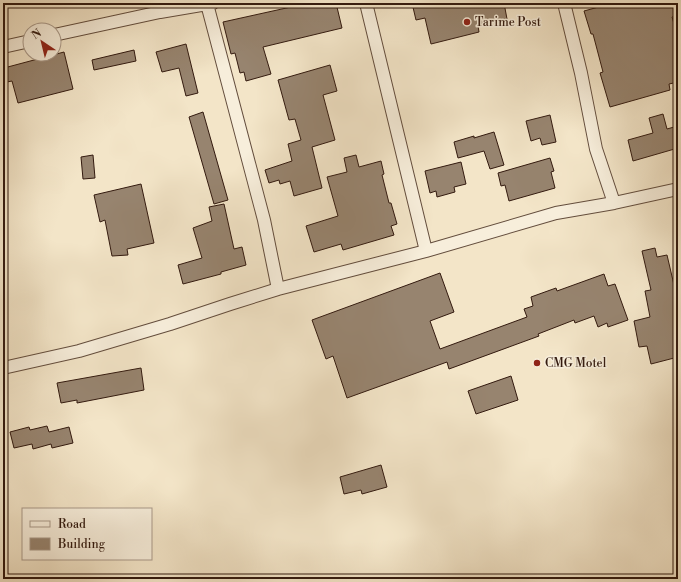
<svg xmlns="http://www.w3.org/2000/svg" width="681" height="582" viewBox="0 0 681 582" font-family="'Libre Bodoni',serif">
  <rect width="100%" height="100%" fill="#f3e5c8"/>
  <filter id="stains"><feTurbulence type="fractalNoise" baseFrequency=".005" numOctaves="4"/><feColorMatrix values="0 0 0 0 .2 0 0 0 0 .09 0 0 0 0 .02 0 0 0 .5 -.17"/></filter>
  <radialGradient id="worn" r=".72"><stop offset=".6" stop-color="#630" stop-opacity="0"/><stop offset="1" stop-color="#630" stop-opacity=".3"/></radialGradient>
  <path fill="#97846f" stroke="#331a0f" d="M309,3h27l6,25 -79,19 8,27 -25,7 -2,-9 -4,1 -5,-20 -4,1 -8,-32z
    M412,3h92l3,16 -29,7 1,6 -48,12 -6,-26 -9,2z
    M613,3h65v13l-6,1 6,20v45l-9,2 1,6 -60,17 -10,-34 3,-1 -10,-38h-2l-7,-23z
    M186,44l12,49 -12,3 -7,-28 -17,4 -6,-20z
    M134,50l2,11 -42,9 -2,-10z
    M64,52l9,37 -55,14 -6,-22 -5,1 -3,-14z
    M330,65l7,26 -14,4 12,45 -23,7 10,41 -28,8 -4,-15 -10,3 -1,-4 -10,3 -4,-13 27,-9 -4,-17 13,-4 -6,-21 -6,1 -11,-40z
    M203,112l25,88 -14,4 -25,-87z
    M663,114l4,15 7,-2 4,14v7l-45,13 -5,-21 25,-7 -4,-15z
    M550,115l6,27 -14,3 -2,-7 -9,3 -5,-20z
    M494,132l10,33 -14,4 -6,-18 -26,7 -4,-16 20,-6v2z
    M93,155l2,23 -12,1 -2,-22z
    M356,155l3,12 22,-6 3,13 -2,1 7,28h2l6,21 -6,2 3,9 -51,15 -2,-6 -27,8 -8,-26 32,-10 -11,-39 20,-5 -3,-14z
    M550,158l4,13 -3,1 4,16 -46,13 -4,-16 -4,1 -3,-13z
    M461,162l5,22 -12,3 1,5 -18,5 -1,-6 -6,2 -5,-22z
    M141,184l13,59 -27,6 1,6 -16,1 -7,-36 -5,2 -6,-27z
    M224,204l10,45 8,-2 4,18 -25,7v2l-38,10 -5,-19 24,-7 -9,-30 19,-7 -3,-14z
    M655,248l2,9 10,-2 7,30h2l2,12v60l-27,7 -4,-18 -8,1 -5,-26 16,-4 -5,-26 6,-1 -9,-39z
    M440,273l14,39 -24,9 10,28 87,-32 -3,-8 9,-3 -2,-9 25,-9 1,3 47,-17 4,12 7,-2 13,36 -20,7 -1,-4 -9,4 -4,-11 -19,7 -1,-3 -36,14 1,2 -90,33 -2,-7 -100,36 -14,-42 -7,3 -14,-39z
    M141,368l3,22 -67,13v-3l-16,3 -4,-20z
    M511,376l7,24 -42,14 -8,-23z
    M47,426l2,6 20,-5 4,16 -21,5 -1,-4 -18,5 -1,-5 -18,4 -4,-16 19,-5 1,3z
    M381,465l6,22 -25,7 -1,-4 -17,4 -4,-17z"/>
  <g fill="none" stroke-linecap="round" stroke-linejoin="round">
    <defs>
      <path id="street" d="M158,3l2,9 53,-9
        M366,3l60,248
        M564,3l17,70 15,76 18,54
        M207,4l57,216 14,69
        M54,35l106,-23
        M3,47l27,-6
        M3,368l76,-17 91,-27 60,-20 48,-15 148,-38 130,-38 58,-10 64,-14"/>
    </defs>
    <use href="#street" stroke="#634d3d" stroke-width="14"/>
    <use href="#street" stroke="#f7eedb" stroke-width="12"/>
  </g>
  <g fill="#8f2418" stroke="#f7eedb" stroke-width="1.5">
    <circle cx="467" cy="22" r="4"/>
    <circle cx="537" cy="363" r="4"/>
  </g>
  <g text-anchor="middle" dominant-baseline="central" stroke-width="3" stroke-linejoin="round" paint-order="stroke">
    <g font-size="12" fill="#331a0f" stroke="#f7eedb" text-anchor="start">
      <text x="475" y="22">Tarime Post</text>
      <text x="545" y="363">CMG Motel</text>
    </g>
  </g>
  <rect width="681" height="582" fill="none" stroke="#f3e5c8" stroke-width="16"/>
  <rect x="4" y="4" width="673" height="574" fill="none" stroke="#331a0f" stroke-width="2"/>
  <rect x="8" y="8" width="665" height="566" fill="none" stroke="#331a0f"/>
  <rect x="22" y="508" width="130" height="52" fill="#f7eedb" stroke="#a99989"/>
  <rect x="30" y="521" width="20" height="6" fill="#f7eedb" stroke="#a99989"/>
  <text x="58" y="528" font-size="12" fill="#331a0f">Road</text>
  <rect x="30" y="538" width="20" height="12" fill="#97846f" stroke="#a99989"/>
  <text x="58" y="548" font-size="12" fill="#331a0f">Building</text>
  <g transform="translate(42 42) rotate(325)"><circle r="19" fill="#f7eedb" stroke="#a99989"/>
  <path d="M0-3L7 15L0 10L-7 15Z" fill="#8f2418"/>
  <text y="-6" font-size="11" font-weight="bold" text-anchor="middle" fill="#331a0f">N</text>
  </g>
  <rect width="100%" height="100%" filter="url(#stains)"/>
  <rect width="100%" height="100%" fill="url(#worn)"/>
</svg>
